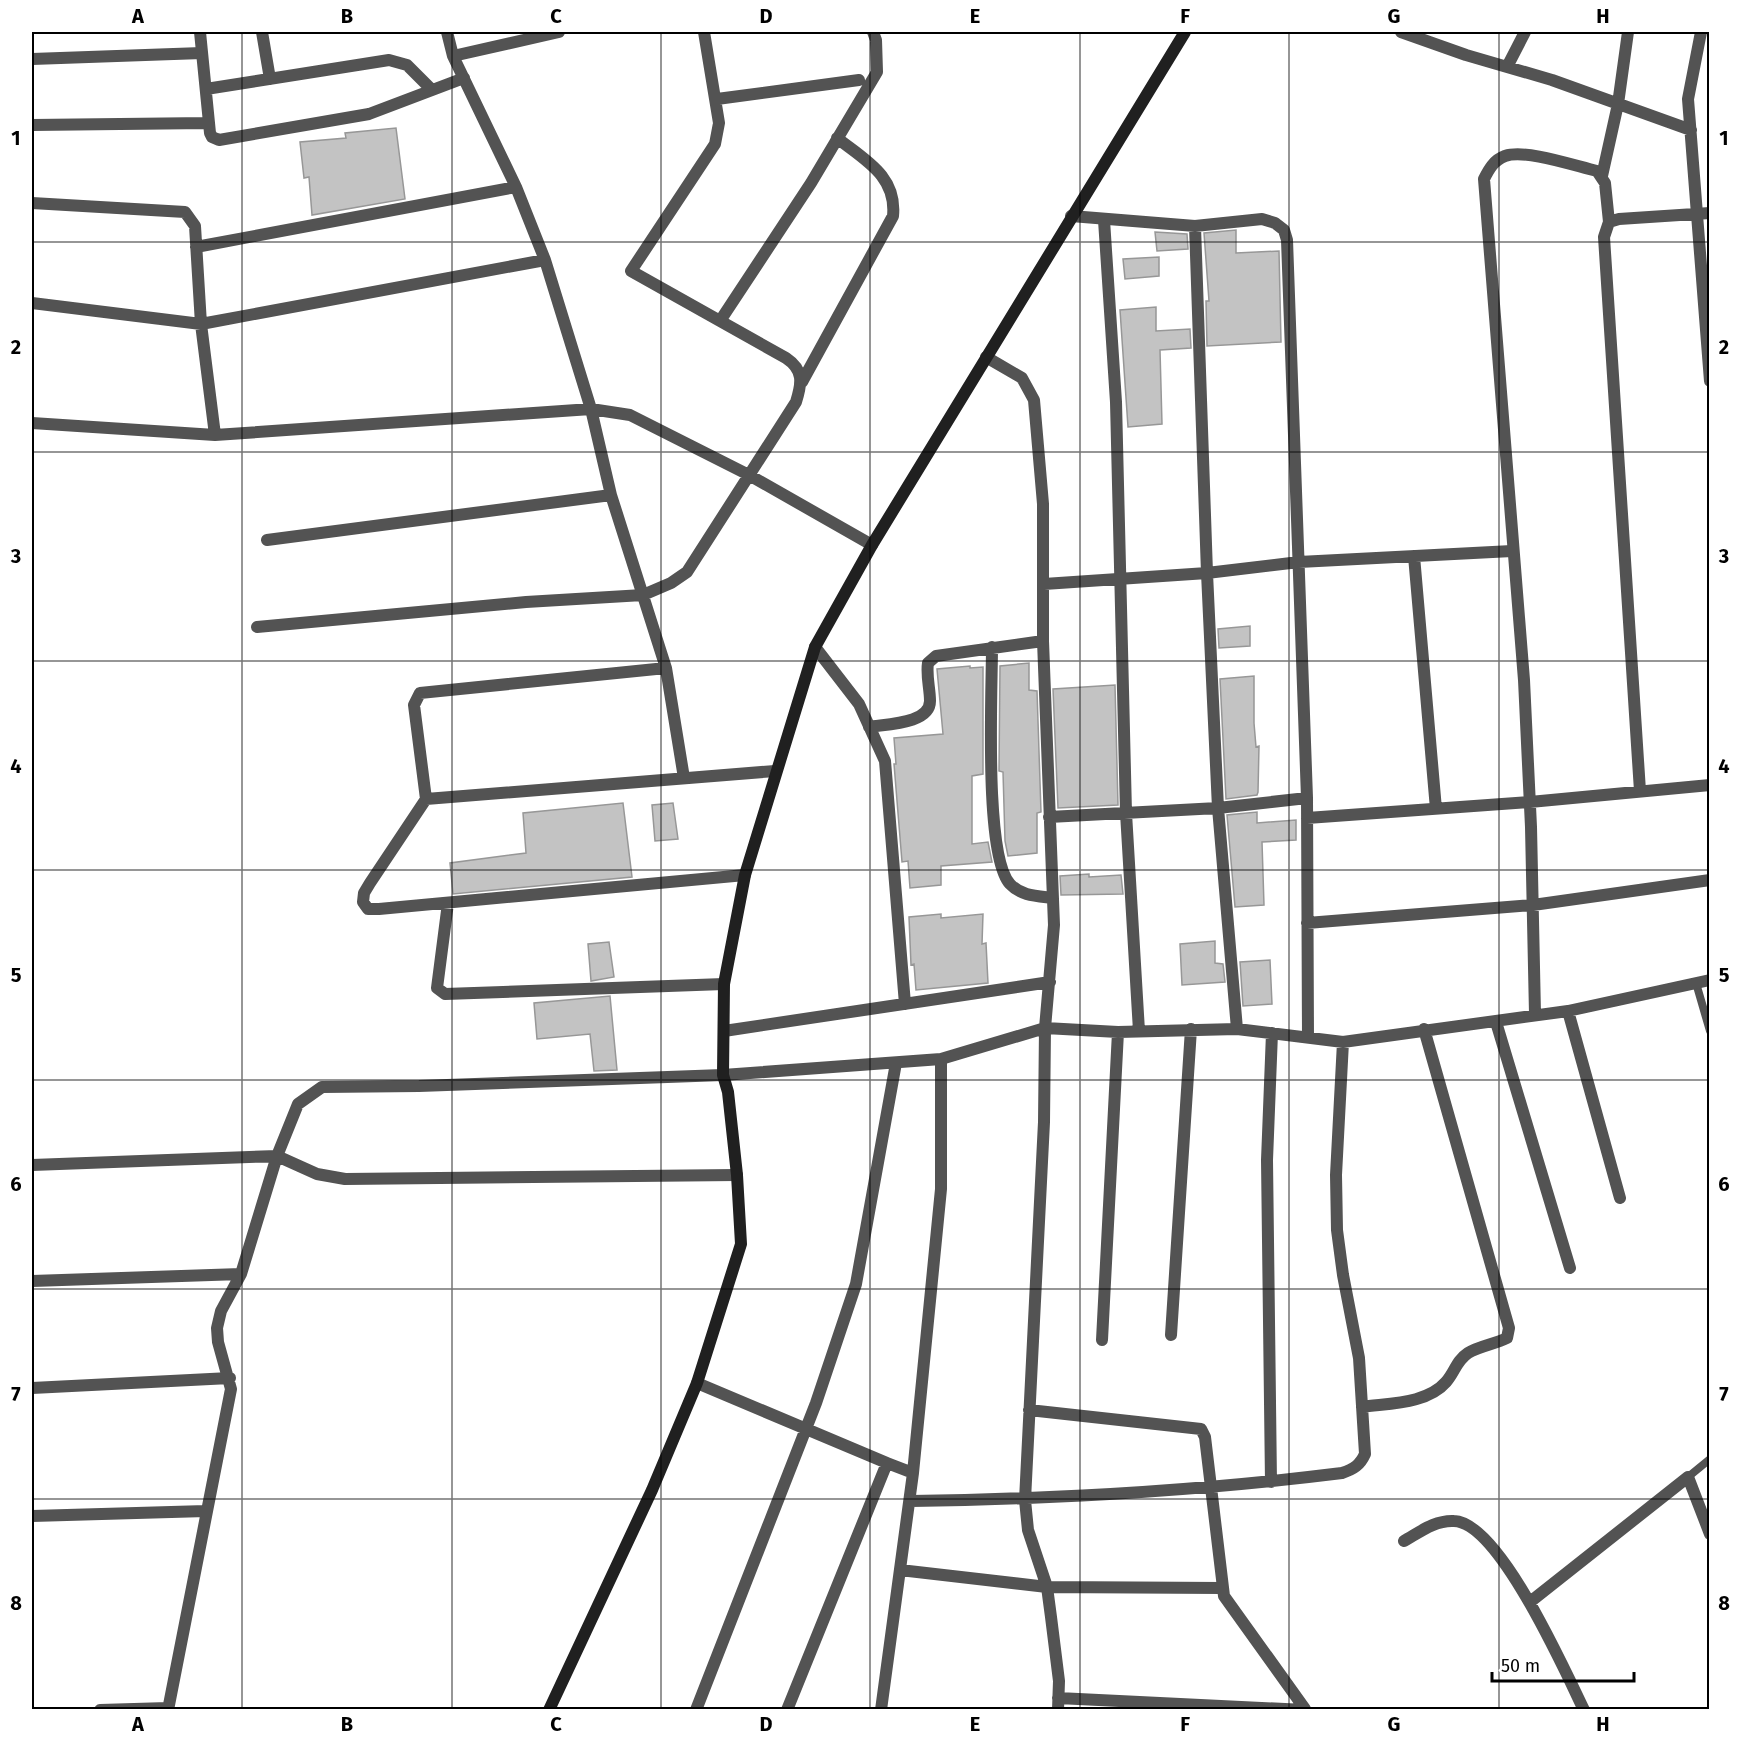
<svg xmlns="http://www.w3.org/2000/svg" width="1741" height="1741" viewBox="0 0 1741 1741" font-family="'Fira Sans',sans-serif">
  <rect width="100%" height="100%" fill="#fff"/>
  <path fill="#c3c3c3" stroke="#979797" stroke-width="1.5" d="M396,128l9,71 -93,16 -3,-38 -5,1 -4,-36 46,-4 -1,-5z
    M1236,230v23l43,-2 2,91 -74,4 -1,-45h3l-5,-68z
    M1155,232l32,2 1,15 -31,2z
    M1159,257v19l-34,3 -2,-20z
    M1156,307v24l34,-2 1,19 -31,2 2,74 -34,3 -8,-117z
    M1250,626v20l-31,2 -1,-19z
    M1029,663v27l8,1 4,121 -4,1v40l-29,3 -3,-15 -2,-69 -4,-1 1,-105z
    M970,666v2l13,-1v107l-11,2v68l16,-2 4,20 -51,4v19l-31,3 -2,-27 -6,1 -8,-98h2l-2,-26 49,-4 -6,-65z
    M1254,676v47l2,24 3,-1 -1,46 -1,3 -31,4 -6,-120z
    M1115,685l3,120 -60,3 -5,-119z
    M623,803l9,74 -179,17 -3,-31 76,-10 -3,-40z
    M673,803l5,36 -23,2 -3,-36z
    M1257,812v11l39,-3v20l-34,2 2,63 -29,2 -8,-92z
    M1089,874v3l32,-2 2,19 -62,1 -1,-19z
    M941,914v4l42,-4 -1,30 4,-1 2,40 -72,7 -2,-26 -3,1 -2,-48z
    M1215,941v22l8,1 2,18 -43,3 -2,-41z
    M609,942l5,35 -23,4 -3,-37z
    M1270,960l2,44 -29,2 -3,-44z
    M610,996l7,74 -23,1 -4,-37 -53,5 -3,-36z"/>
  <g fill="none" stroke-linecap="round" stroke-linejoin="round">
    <path stroke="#535353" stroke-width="8" d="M1696,983l14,48
      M1688,1477l22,-18"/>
    <path stroke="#535353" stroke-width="12" d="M200,32l10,101 2,4 7,3 150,-26 95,-36
      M262,32l8,47
      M447,32l6,24 63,131 29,73 46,149 20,86 55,173 18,110
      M1401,32l65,23 86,25 139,50
      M1701,32l-13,67 22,282
      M453,56l106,-24
      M32,59l170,-6
      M1507,67l18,-35
      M206,89l183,-29 18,5 25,25
      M717,99l142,-19
      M32,125l176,-2
      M1602,176l16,-72 10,-72
      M32,203l153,9 10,14 6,98 14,111 376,-26 39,6 119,60 123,70
      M1071,216l124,10 67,-7 13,4 9,7 3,10 20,558 1,239
      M1104,220l12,182 10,411 13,218
      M1195,226l12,347 11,235 19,221
      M196,247l320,-60
      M32,303l169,21 344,-64
      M720,321l91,-138 66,-111 -1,-32 -3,-8
      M986,357l36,21 12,22 9,104v137l11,284 -9,103 -1,94 -19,378 3,30 19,57 4,30 8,64 -1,29
      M802,382l91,-166c4,-40 -28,-56 -56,-78
      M32,423l183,12
      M267,540l344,-45
      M1414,556l22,253
      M1044,584l163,-11 92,-11 213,-11
      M257,627l269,-25 117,-7 28,-12 16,-11 109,-170c6,-19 8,-32 -10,-44l-155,-87 84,-127 4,-21 -15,-91
      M815,647l44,57 26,57 20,243
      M992,647c0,44 -8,209 18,237 11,12 27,12 43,14
      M666,668l-246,25 -6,12 12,94 -56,84 -6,10 -1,9 5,7h11l366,-34
      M869,727c17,-3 61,-3 61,-26 0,-13 -4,-25 -2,-38l8,-7 107,-15
      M1640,791l-36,-554 5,-15 10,-3 91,-6
      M426,799l349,-28
      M1049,817l169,-9 89,-10
      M1307,818l223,-16 180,-17
      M448,903l-11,85 8,6 279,-10
      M1307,923l226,-18 177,-25
      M1568,1011l52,187
      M1535,1014l-4,-187 -7,-147 -40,-501c5,-10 10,-19 21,-23 21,-7 70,10 92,15l8,12 4,39
      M1496,1022l74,246
      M724,1031l326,-49
      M941,1059l104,-31 73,4 119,-3 106,13 225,-31 142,-31
      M32,1165l245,-9 40,18 28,5 392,-4
      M32,1281l209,-7
      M1171,1335l20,-306
      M1102,1340l16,-308
      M697,1383l190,80 -100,247
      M32,1388l198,-10
      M1362,1407c27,-4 65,-3 84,-25 9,-10 10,-21 22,-29 11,-7 27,-9 39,-15l2,-10 -85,-299
      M1029,1410l172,19 4,8 19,159 81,113
      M1271,1482l-4,-322 5,-127
      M911,1501c146,-2 287,-10 431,-28 12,-4 18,-8 23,-19l-6,-96 -16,-83 -6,-45 -1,-55 7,-133
      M32,1516l174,-5
      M1404,1541c16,-9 31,-21 50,-20 45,1 111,150 130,189
      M900,1570l147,17 175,1
      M1530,1602l158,-125 22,57
      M1058,1698l247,12
      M100,1710l68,-2
      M168,1710l63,-321 -13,-47 -1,-14 4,-17 20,-37 36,-118 21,-52 24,-17 97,-1 304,-11 218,-16v130l-28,284
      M696,1710l120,-307 40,-119 40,-221
      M881,1710l32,-237 -26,-10"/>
    <path stroke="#202020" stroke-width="12" d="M549,1710l103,-220 45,-107 44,-139 -4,-69 -9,-83 -5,-17 1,-91 21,-109 70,-228 57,-102 313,-513"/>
  </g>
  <path fill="none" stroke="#000" stroke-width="1.5" stroke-opacity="0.55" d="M242,32v1678M452,32v1678M661,32v1678M870,32v1678M1080,32v1678M1289,32v1678M1499,32v1678M32,242h1678M32,452h1678M32,661h1678M32,870h1678M32,1080h1678M32,1289h1678M32,1499h1678"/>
  <rect width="1741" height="1741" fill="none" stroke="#ffffff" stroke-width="66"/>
  <path d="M1492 1672v9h142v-9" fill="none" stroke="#000000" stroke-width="3"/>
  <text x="1501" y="1672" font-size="18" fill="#000000" stroke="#ffffff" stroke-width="4.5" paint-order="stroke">50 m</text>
  <rect x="33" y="33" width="1675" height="1675" fill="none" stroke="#000" stroke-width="2"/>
  <g font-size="20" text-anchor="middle" font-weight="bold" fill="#000">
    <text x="138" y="23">A</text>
    <text x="347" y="23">B</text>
    <text x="556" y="23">C</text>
    <text x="766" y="23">D</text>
    <text x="975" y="23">E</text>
    <text x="1185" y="23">F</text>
    <text x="1394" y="23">G</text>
    <text x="1603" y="23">H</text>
    <text x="16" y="145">1</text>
    <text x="1724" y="145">1</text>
    <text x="16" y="354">2</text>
    <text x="1724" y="354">2</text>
    <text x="16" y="563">3</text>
    <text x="1724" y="563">3</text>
    <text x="16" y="773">4</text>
    <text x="1724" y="773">4</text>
    <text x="16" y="982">5</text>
    <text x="1724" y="982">5</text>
    <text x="16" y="1191">6</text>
    <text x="1724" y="1191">6</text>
    <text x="16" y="1401">7</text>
    <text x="1724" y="1401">7</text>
    <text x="16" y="1610">8</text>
    <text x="1724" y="1610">8</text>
    <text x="138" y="1731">A</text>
    <text x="347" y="1731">B</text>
    <text x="556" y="1731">C</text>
    <text x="766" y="1731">D</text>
    <text x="975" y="1731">E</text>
    <text x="1185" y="1731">F</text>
    <text x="1394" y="1731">G</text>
    <text x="1603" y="1731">H</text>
  </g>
</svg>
